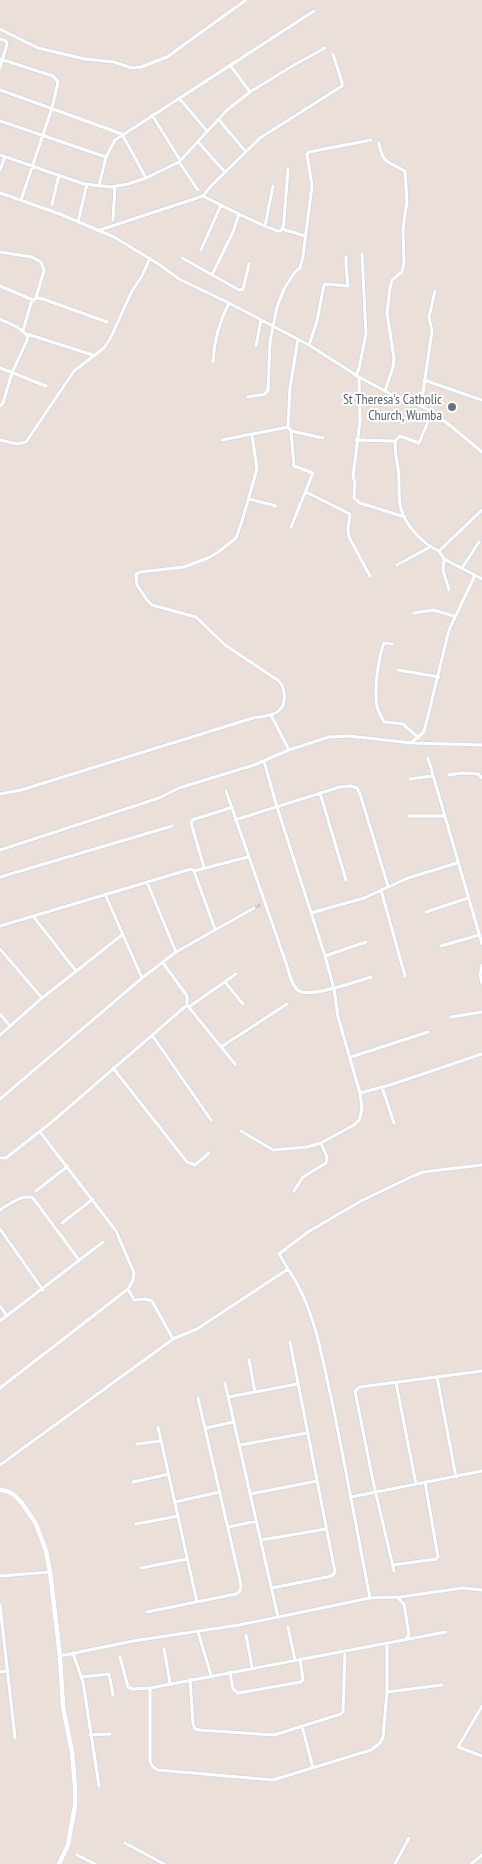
<svg xmlns="http://www.w3.org/2000/svg" width="482" height="1864" viewBox="0 0 482 1864" font-family="'PT Sans Narrow',sans-serif">
  <rect width="100%" height="100%" fill="#ebdfd9"/>
  <g fill="none" stroke-linecap="round" stroke-linejoin="round">
    <path stroke="#c4bab6" stroke-width="3" stroke-dasharray="3 1.5" stroke-linecap="butt" d="M254,908l6,-3"/>
    <defs>
      <path id="minor" d="M0,29l38,19 47,11 29,3 18,6 9,-1 26,-10 79,-57
        M0,39l6,2 1,3 -7,24
        M0,59l53,17 5,6 -6,26 -31,92
        M230,65l20,27
        M0,90l122,44 24,44
        M179,98l28,33
        M152,115l28,45
        M219,120l27,32
        M0,121l106,36
        M198,142l27,30
        M379,143c3,21 11,19 26,28l2,30 -4,28 1,33 -2,10 -10,8 -2,8 -3,25 7,45 -1,9 -8,24
        M0,155l84,29 27,3 17,-3 18,-6 33,-16 48,-52 23,-18 44,-27 31,-17
        M179,162l19,28
        M0,170l5,-13
        M99,186l7,-29 9,-17 199,-129
        M0,193l60,21 54,23 46,28 19,14 50,24 80,42 50,32 39,21 23,8 11,6 20,15 30,25
        M203,196c10,5 72,37 77,35 4,-2 4,-8 4,-11l4,-51
        M52,204l7,-29
        M113,220l2,-34
        M78,222l9,-38
        M265,226l8,-40
        M282,229l23,7
        M100,230l103,-34 7,-9 50,-49 82,-52v-4l-9,-28
        M201,250l20,-45
        M0,252l32,5 9,5 3,8 -8,28
        M182,258l57,32 4,-1 6,-25
        M212,275l21,-43 6,-18
        M0,286l33,14
        M0,319c9,5 24,9 28,19l-16,35 -9,30 -3,3
        M23,331l8,-28 5,-5 7,1 64,23
        M27,334l66,21
        M298,339l-8,49 -2,39 3,4 32,7
        M309,345l8,-24 7,-36 2,-1 22,2 -2,-21v-8
        M256,346l5,-26
        M213,362c1,-21 6,-40 16,-59
        M0,368l46,18
        M356,376l3,-8 7,-34 -4,-80
        M359,378l1,43 -7,56 2,5 -1,16 6,5 45,14
        M424,380l58,20
        M248,397l17,-3 3,-4 2,-48 7,-35 7,-18 11,-17 5,-4 3,-12 9,-70 -5,-32 2,-2 62,-12
        M421,406l11,-75 -3,-14 6,-26
        M432,412l-13,31 -19,-7 -5,5c0,10 1,18 3,27 2,12 0,24 2,36 3,19 21,39 39,47l43,-41
        M0,440l17,4 9,-2 48,-71 30,-23 6,-9 22,-48 10,-15 8,-18
        M222,440l66,-13
        M356,440l39,1
        M306,492l44,22 -2,16 1,7 21,39
        M249,499l27,7
        M291,527l22,-54 -19,-7 -3,-35
        M439,551l5,8 38,20
        M444,559l-1,11 6,20
        M397,565l33,-18
        M462,568l17,-26
        M414,613l19,-3 21,6
        M392,644l-8,-1c-6,16 -10,47 -7,64 2,5 4,10 7,15l19,2 16,14
        M398,670l41,7
        M271,715l18,35
        M412,742l12,-10 25,-102 26,-55
        M428,758l54,186
        M449,775l13,-2 16,1 4,4
        M410,779l22,-3
        M226,791l60,172c3,8 5,23 13,28 11,7 59,-10 72,-14
        M320,793l26,87
        M0,794l21,-4 232,-72c12,-2 30,-2 31,-18 1,-7 0,-13 -5,-19l-54,-36 -29,-28 -44,-12 -5,-5 -10,-15 -1,-11 4,-2 44,-5 24,-9 9,-5 19,-15 6,-17 15,-52 -5,-34
        M408,816h36
        M235,820l105,-33 11,-1 6,2 3,6 28,92
        M0,850l159,-52 20,-10 75,-23 35,-15 40,-13 20,-1 63,7 70,2
        M204,867l-13,-44 1,-3 38,-12
        M194,871l54,-14
        M0,877l172,-51
        M147,882l29,70
        M381,890l24,86
        M105,894l37,84
        M426,912l42,-14
        M311,913l53,-15 44,-20 49,-15
        M33,916l43,55
        M0,926l191,-57 3,2 21,58
        M441,946l38,-11
        M0,949l42,49
        M325,956l41,-14
        M163,963l24,33v9l48,59
        M482,965l-2,10 2,8
        M225,982l18,22
        M189,1007l47,-33
        M0,1014l10,12
        M451,1017l31,-5
        M0,1035l42,-37 80,-63
        M152,1035l59,85
        M221,1047l66,-43
        M351,1057l77,-25
        M113,1068l74,94 8,3 14,-12
        M382,1087l12,36
        M360,1093l30,-8 92,-31
        M0,1099l142,-121 34,-26 78,-44
        M241,1131l32,19 34,-3 14,-4 33,-18 5,-5 3,-10 -2,-17 -22,-76 -4,-28 -9,-33 -48,-149 -13,-46
        M0,1158h6l47,-37 134,-116
        M36,1191l32,-25
        M294,1191l9,-14 23,-14 1,-6 -6,-14
        M0,1210c10,-6 21,-16 33,-12l46,62
        M62,1223l31,-24
        M0,1229l43,61
        M288,1269c26,37 33,84 43,128 14,67 26,134 39,201
        M128,1289l6,11 11,-1 7,2 21,38
        M0,1306l7,10
        M0,1321l103,-79
        M249,1360l6,32
        M437,1377l19,100
        M225,1383l53,234
        M396,1383l20,101
        M0,1388l128,-99 5,-9 1,-7 -18,-42 -76,-99
        M229,1397l68,-13
        M158,1427l39,175
        M206,1428l28,-6
        M137,1444l24,-3
        M240,1445l67,-12
        M0,1465l173,-126 24,-10 91,-60 -9,-15 29,-22 53,-31 52,-25 10,-4 59,-7
        M133,1482l36,-8
        M250,1494l67,-13
        M351,1497l131,-26
        M175,1502l45,-10
        M136,1524l42,-8
        M228,1527l29,-6
        M261,1540l65,-11
        M393,1565l43,-6 2,-2 -13,-75
        M141,1568l46,-9
        M394,1571l-21,-90 -18,-90 5,-4 122,-16
        M0,1576l50,-4
        M272,1588l60,-12 3,-4 -45,-230
        M397,1597l7,7 5,31 -3,4
        M0,1605l15,133
        M147,1612l89,-18 4,-3 1,-6 -43,-187
        M288,1627l7,33
        M198,1632l13,43
        M246,1635l6,32
        M164,1649l6,34
        M73,1653l10,29 16,104
        M60,1656l73,-15 106,-16 131,-27 30,-1 63,-9 19,2
        M120,1657l8,30 5,2 17,-1 296,-56
        M0,1672l8,-1
        M230,1672l3,17 5,4 63,-11 2,-2 -3,-21
        M81,1677l28,-3 4,21
        M190,1679l3,45 2,5 5,1 74,5 67,-21 2,-2 2,-61
        M150,1688v74l3,5 5,3 115,10 98,-30 9,-7 3,-6 4,-45v-49
        M387,1692l55,-7
        M482,1706l-24,41 24,9
        M302,1726l11,42
        M90,1735l20,-1
        M125,1843l39,21
        M77,1855l18,9
        M395,1864l14,-26
        M471,1864l11,-9"/>
      <path id="tertiary" d="M0,1490l7,1 7,4 8,8 14,21 10,27 4,21 10,84 3,51 9,45 3,35v18l-7,40 -9,19"/>
    </defs>
    <use href="#minor" stroke="#ced6e2" stroke-width="4.5"/>
    <use href="#tertiary" stroke="#ced6e2" stroke-width="5.5"/>
    <use href="#minor" stroke="#fff" stroke-width="3"/>
    <use href="#tertiary" stroke="#fff" stroke-width="4.5"/>
  </g>
  <circle fill="#6b7280" stroke="#fff" stroke-width="2" cx="452" cy="407" r="5"/>
  <g text-anchor="middle" dominant-baseline="central" stroke-width="4" stroke-linejoin="round" paint-order="stroke">
    <g font-size="14" fill="#5b616d" stroke="#fff" text-anchor="end">
      <text x="442" y="399">St Theresa's Catholic<tspan x="442" dy="16">Church, Wumba</tspan></text>
    </g>
  </g>
</svg>
